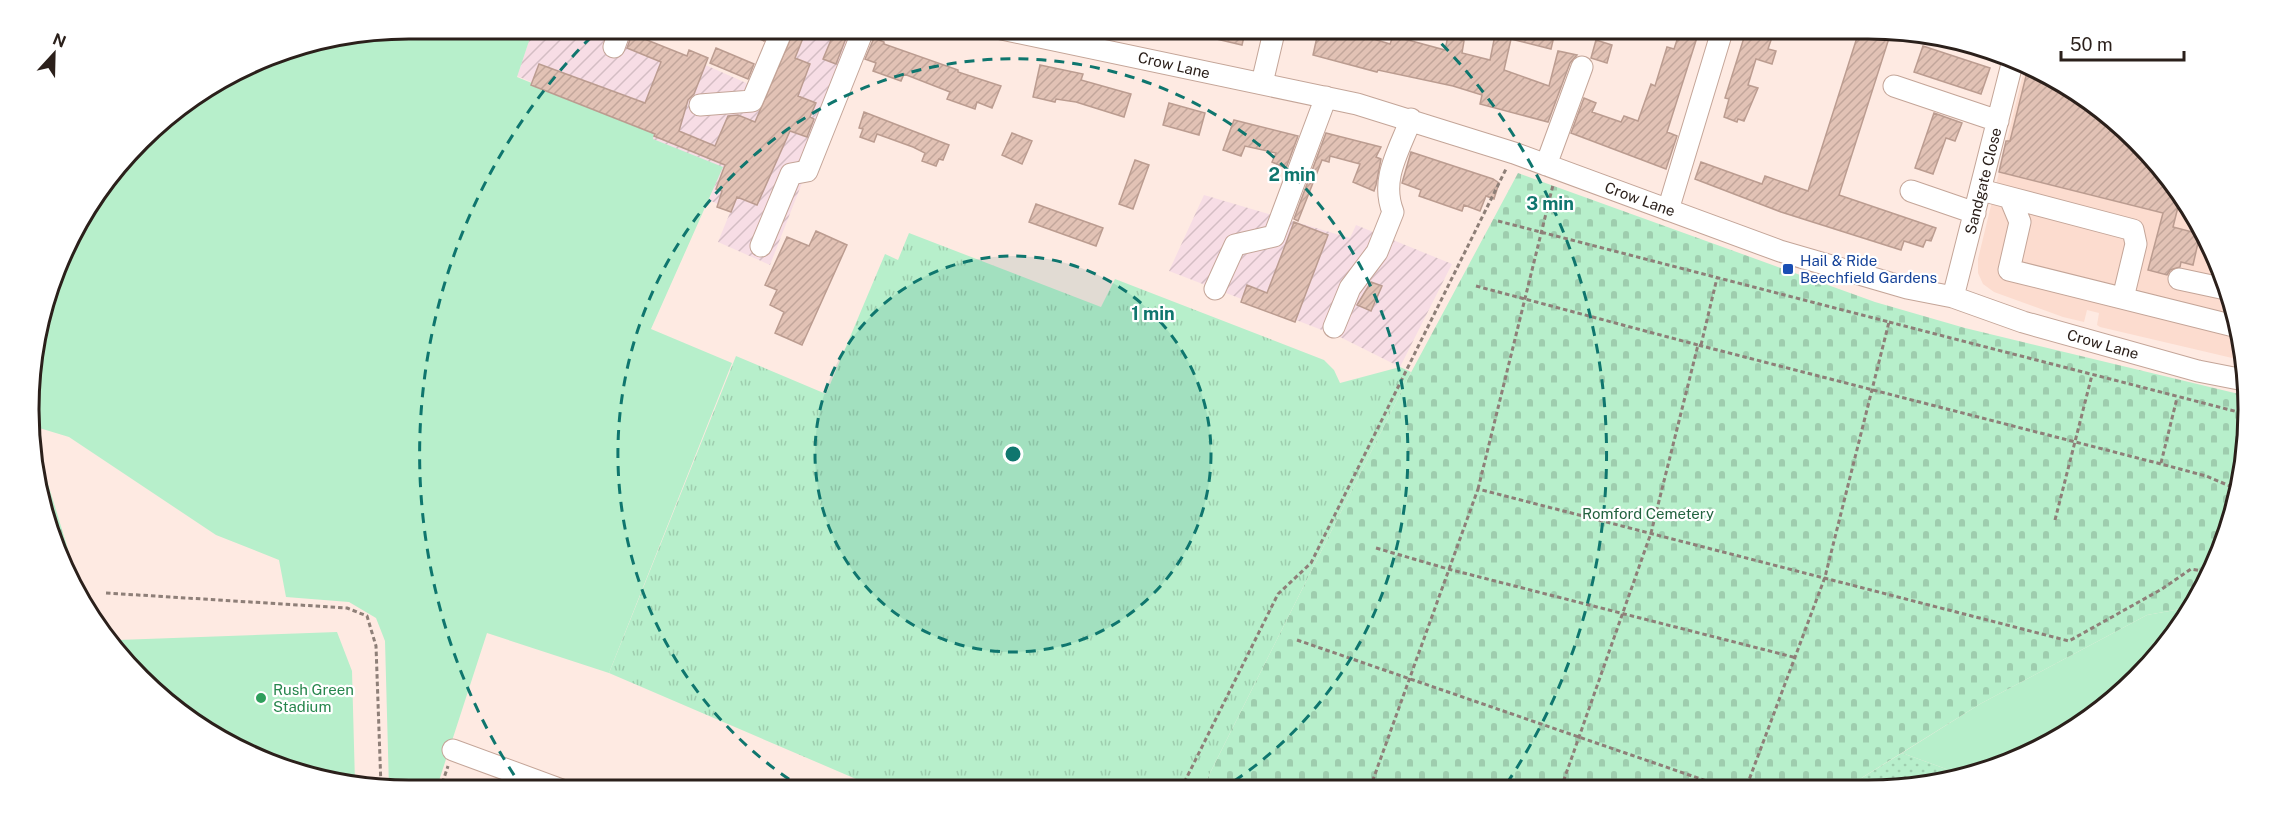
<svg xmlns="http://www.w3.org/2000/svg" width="2277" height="819" viewBox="0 0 2277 819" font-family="'Public Sans',sans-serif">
  <defs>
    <pattern id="industrial-furrows" width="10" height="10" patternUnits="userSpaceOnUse" patternTransform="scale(1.5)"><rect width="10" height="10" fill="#f7dde5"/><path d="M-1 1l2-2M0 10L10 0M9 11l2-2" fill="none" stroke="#d4bdc4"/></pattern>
    <pattern id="cemetery-stones" width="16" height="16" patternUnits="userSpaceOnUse" patternTransform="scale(1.5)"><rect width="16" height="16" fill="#b7efcb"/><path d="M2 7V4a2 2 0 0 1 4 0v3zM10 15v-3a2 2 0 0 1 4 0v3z" fill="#9ecdae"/></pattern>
    <pattern id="park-tufts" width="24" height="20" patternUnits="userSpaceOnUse" patternTransform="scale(1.5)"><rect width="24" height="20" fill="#b7efcb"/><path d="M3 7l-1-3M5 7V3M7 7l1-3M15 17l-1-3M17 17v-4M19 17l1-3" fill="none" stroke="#9ecdae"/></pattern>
    <pattern id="garden-dots" width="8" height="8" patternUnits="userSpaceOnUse" patternTransform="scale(1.5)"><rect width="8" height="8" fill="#b7efcb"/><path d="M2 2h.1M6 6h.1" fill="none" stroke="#9ecdae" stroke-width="1.8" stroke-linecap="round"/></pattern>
    <pattern id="building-hatch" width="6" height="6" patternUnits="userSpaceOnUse" patternTransform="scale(1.5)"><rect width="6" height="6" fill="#e2c2b5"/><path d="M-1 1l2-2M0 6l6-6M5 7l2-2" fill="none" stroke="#c2a69b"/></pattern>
  </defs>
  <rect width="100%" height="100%" fill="#feeae2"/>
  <path fill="#fcdccf" d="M2024,70l75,37 98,112 48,142 -145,-34 -3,-2 2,-12 -12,-3 -3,12 -21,-5 -69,-25 -11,-8 -5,-11v-14z"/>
  <path fill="url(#industrial-furrows)" d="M533,29h91l129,57 22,-57h87l-92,236 -52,-23 13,-32 -22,-10 13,-33 -70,-28 1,-6 -136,-57z
    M1204,195l146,43 6,-13 96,39 -52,103 -60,-30 -171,-66z"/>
  <path fill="#b7efcb" d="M410,29h123l-16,48 137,56 -1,6 70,28 -72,162 81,34 -123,310 -122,-40 -51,157 -47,-2 -4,-147 -9,-23 -27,-16 -63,-5 -7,-37 -63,-25 -147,-98 -33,-10 -4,-67 36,-119 90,-118 106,-66z
    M2192,607l-51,62 -6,-2 -7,17 -9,12 -83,55 -76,23 -58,-21 78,-49 167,-89z
    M337,632l15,39 3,112 -44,-5 -113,-52 -79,-79 -1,-7z"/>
  <path fill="url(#cemetery-stones)" d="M1518,173l357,129 90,26 278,67 -7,113 -39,92 -5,7 -45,8 -167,89 -133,83 -645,2 205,-409z"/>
  <path fill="url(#park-tufts)" d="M909,233l192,74 14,-28 209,81 10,10 6,13 60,-16 11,5 -209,417h-298l-41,-7 -254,-109 127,-317 90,38 59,-140 13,6z
    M37,448l34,111v13l-30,-64z"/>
  <path fill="url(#garden-dots)" d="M1902,753l58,21 -42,13h-71z"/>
  <path fill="url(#building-hatch)" stroke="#bb9c90" stroke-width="1.5" d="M736,28h33l-5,13z
    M795,28h12l-12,30 15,6 -12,32 18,7 -6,14 4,2 -7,18 -17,-6 -33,74 -20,-8 -6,15 -14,-5 5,-16 -6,-2 9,-24 -71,-29 1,-2 -124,-49 8,-21 106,39 16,-41 -34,-14 5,-14 55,22 2,-6 19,8 -14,36 -6,6 -9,31 36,15 13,-30 10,-1 17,7z
    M836,28l12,5 -12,31 -13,-5z
    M1195,28h51l-4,17 -47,-11z
    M1319,28h18l53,16 3,-8 52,14 3,-14 16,5 -2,12 28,7 5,-25 -8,-2 1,-5h68l-5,21 -40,-10 -7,31 45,16 9,-35 19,4 -7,8 -22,59 -68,-18 2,-9 -29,-9 -75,-16 -1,2 -64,-17z
    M1681,28h19l-33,104 10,4 -11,33 -95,-36 13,-35 12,5 -4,9 29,10 3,-6 14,5 13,-37 4,2 12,-39 7,2z
    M1747,28h28l-7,21 8,2 -4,13 -16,-5 -8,26 10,3 -14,33 -6,-2 -1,3 -13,-5 5,-18 -4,-1z
    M1860,28l31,4 -52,163 97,33 -5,13 -5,-1 -3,7 -19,-6 -3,9 -120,-38 -86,-33 6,-17 61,22 3,-8 43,15z
    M874,38l10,4v2l74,26v2l43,14 -9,22 -15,-6 -2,7 -28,-10 3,-7 -46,-18 -3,7 -28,-10 3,-8 -11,-4z
    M1596,40l16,5 -5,18 -16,-5z
    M1923,46l67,22 -9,26 -67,-22z
    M716,48l38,16 -6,15 -38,-16z
    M1040,65l43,9 -2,6 50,14 -7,23 -48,-15 -20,-3 -1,3 -22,-5z
    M2027,72l72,35 81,92 -7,28 27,7 -7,31 -12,-3 -1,5 -10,3 -3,5 -19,-5 15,-57 -164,-41 7,-31h4z
    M1169,103l36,10 -6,22 -36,-10z
    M864,112l85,33 -6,15 -4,-1 -3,7 -14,-5 3,-8 -12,-6 -36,-13 -3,8 -14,-5 3,-8 -4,-1z
    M1934,113l28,10 -7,18 -9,-3 -13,36 -18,-6z
    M1234,120l64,16 -12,32 -14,-6 4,-9 -31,-7 -4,10 -18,-6z
    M1012,133l20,8 -10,23 -20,-9z
    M1326,133l55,14 -5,10 5,2 -5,26 -2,6 -21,-9 7,-18 -30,-8 -1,6 -7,-2 -24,61 -4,-2z
    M1411,152l82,27 6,4 -5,16 -8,-3 -6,15 -16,-6 -2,6 -43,-15 2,-6 -19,-7z
    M1135,160l14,5 -16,44 -14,-5z
    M1036,204l67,24 -7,18 -67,-24z
    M1294,222l34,13 -33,87 -54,-20 6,-17 20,8z
    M816,231l31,14 -45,100 -27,-12 9,-21 -14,-7 7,-15 -12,-5 22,-48 22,9z
    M1371,282l11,4 -11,25 -14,-6z"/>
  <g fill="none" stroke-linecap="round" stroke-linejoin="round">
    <defs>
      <path id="minor" d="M997,28l360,76 157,49 266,98 127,37 46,9 70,25 175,49 46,9
        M614,47l7,-19
        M1262,83l13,-55
        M1894,86l104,35
        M700,105l52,-4 31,-73
        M1546,165l36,-98
        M1981,190l152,40 3,14 -13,54
        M1911,191l64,22
        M2010,198l10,24 -11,48 225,56
        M1668,210l55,-182
        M761,246l30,-72 16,-3 57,-143
        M2179,279l42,9
        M1215,289l20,-44 39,-9 52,-139
        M1953,297l59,-233
        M1334,327l16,-39 27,-36 16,-40c-13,-33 6,-61 18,-93
        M453,750l109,40"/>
    </defs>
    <use href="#minor" stroke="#c4a598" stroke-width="23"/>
    <path stroke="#8e7f78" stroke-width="3" stroke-dasharray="4.5 3" stroke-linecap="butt" d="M1498,221l391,101 -64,255 -79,211
      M1476,286l222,59
      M1889,322l353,91
      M1701,345l16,-67
      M2161,463l16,-65
      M1478,489l75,-304
      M2055,520l37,-145
      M1376,548l72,21 349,89
      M106,593l241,15 20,8 9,30 5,141
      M1297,640l430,148
      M1370,788l108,-299 591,152 93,-52 29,-20 18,3
      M1561,788l90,-255 47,-188 463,119 45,12 31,13
      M1181,789l97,-195 33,-31 195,-394
      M440,790l8,-24"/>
    <use href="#minor" stroke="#fff" stroke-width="21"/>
  </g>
  <circle cx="1013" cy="454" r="198" fill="#0f766e" fill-opacity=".12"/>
  <g fill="none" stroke="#0f766e" stroke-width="3" stroke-dasharray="10 8">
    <circle cx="1013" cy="454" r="198"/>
    <path d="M804 789A395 395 0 1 1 1225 787"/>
    <path d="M524 790A593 593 0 0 1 597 31M1429 31A593 593 0 0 1 1505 786"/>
  </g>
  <rect fill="#1a4fb4" stroke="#fff" stroke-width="2" x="1782" y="263" width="12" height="12" rx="3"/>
  <circle fill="#2e9e5b" stroke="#fff" stroke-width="2" cx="261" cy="698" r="6"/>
  <g text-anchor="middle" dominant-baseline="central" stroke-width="4.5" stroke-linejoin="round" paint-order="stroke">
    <g font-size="15" fill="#2b201b" stroke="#fff">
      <text transform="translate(1174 65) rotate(13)">Crow Lane</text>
      <text transform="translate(1983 181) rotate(-76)">Sandgate Close</text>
      <text transform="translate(1640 199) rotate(20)">Crow Lane</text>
      <text transform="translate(2103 344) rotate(16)">Crow Lane</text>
    </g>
    <g font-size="15" fill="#164399" stroke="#fff" text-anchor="start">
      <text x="1800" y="260">Hail &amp; Ride<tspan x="1800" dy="17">Beechfield Gardens</tspan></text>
    </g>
    <g font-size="15" fill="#22623f" stroke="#fff">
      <text x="1648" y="513">Romford Cemetery</text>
    </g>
    <g font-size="15" fill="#27864d" stroke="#fff" text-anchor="start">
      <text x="273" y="689">Rush Green<tspan x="273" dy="17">Stadium</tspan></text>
    </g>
  </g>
  <path d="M0 0H2277V819H0ZM409 39H1868A370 370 0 0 1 2238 409V410A370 370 0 0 1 1868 780H409A370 370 0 0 1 39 410V409A370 370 0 0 1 409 39Z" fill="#fff" fill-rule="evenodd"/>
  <path fill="none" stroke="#2b201b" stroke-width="3" d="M409 39H1868A370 370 0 0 1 2238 409V410A370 370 0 0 1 1868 780H409A370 370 0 0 1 39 410V409A370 370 0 0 1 409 39Z"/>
  <circle cx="1013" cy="454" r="9" fill="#0f766e" stroke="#fff" stroke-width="3"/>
  <g font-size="18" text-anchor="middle" font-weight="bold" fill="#0f766e" stroke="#fff" stroke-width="4.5" stroke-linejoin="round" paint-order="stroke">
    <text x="1292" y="181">2 min</text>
    <text x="1550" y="210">3 min</text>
    <text x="1153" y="320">1 min</text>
  </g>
  <g transform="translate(54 54) rotate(22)" stroke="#ffffff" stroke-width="4.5" paint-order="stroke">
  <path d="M0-4.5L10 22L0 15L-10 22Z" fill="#2b201b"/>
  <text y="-9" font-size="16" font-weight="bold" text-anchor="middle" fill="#2b201b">N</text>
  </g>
  <path d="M2061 51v9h123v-9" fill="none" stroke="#2b201b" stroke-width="3"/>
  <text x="2070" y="51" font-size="18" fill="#2b201b" stroke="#ffffff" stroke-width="4.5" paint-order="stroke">50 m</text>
</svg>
